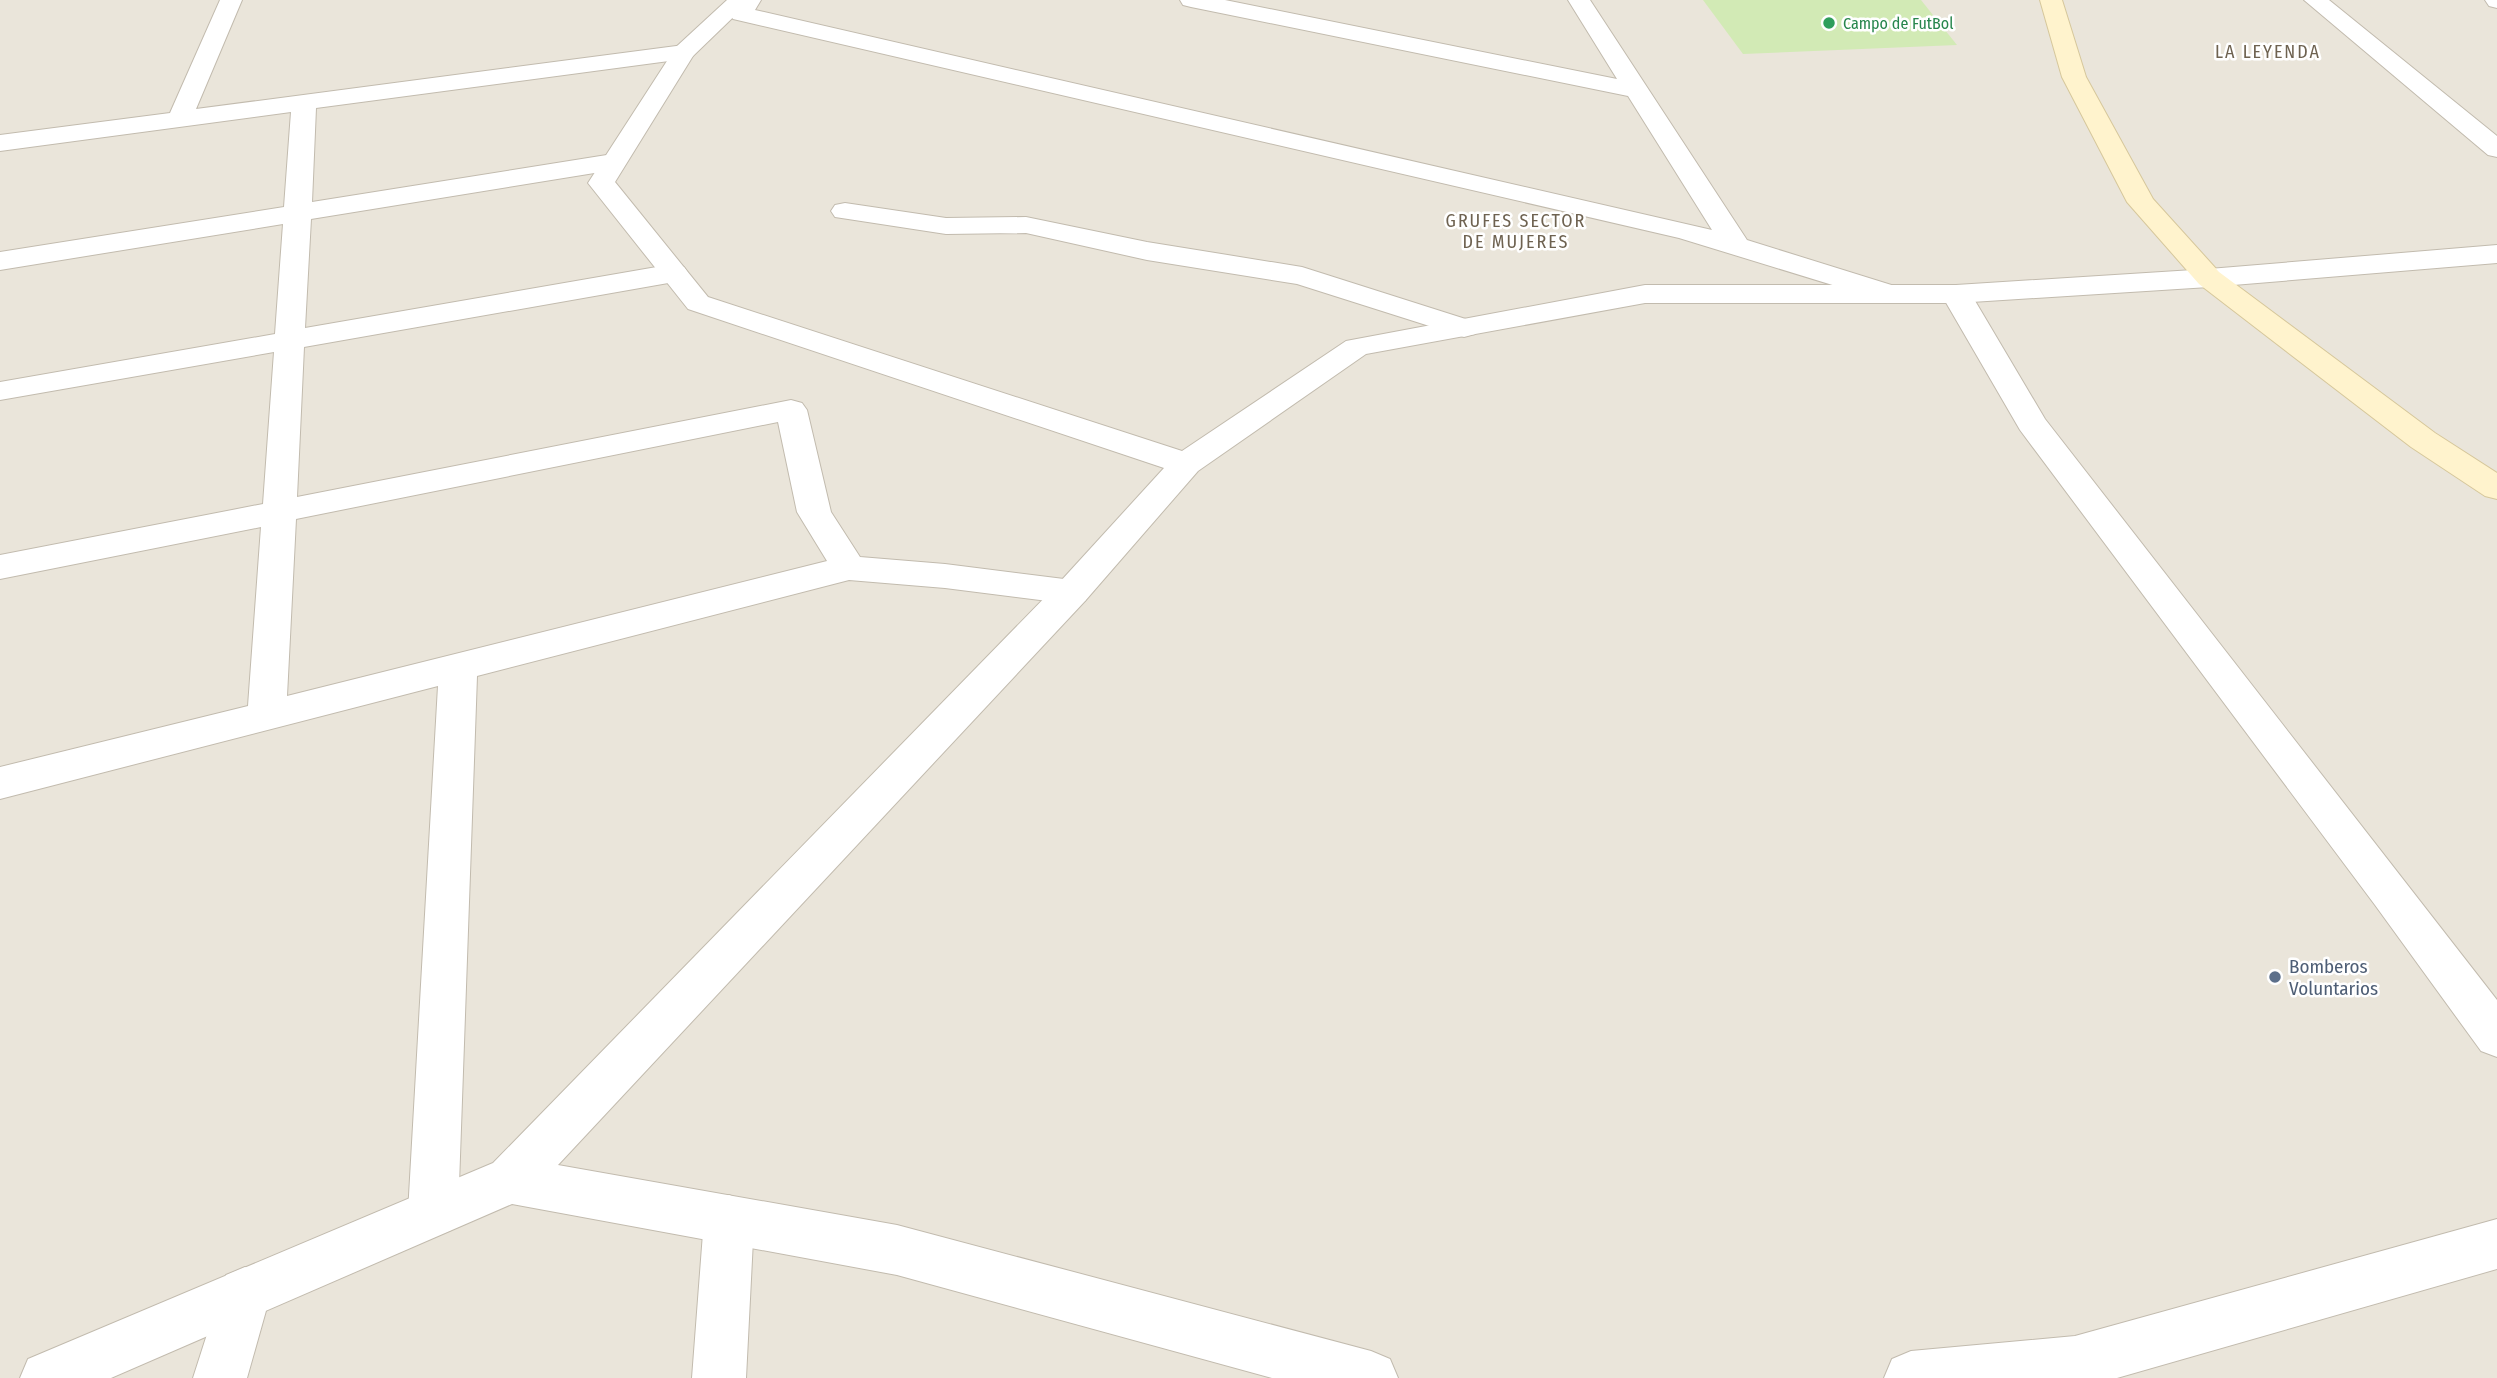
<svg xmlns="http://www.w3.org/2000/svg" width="2497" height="1378" viewBox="0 0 2497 1378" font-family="'Fira Sans Condensed',sans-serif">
  <rect width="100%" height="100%" fill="#f6f3ec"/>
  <path fill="#eae5da" d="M0,0h2497v1378h-2497z"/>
  <path fill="#d2eab5" d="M1703,0h218l36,45 -214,9z"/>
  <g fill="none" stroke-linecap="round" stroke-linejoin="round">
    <defs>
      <path id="minor" d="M220,0h22l-46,109 488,-64 8,2 4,5 -4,5 -8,2 -368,49 -4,94 301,-48 9,2 4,6 -4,6 -9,2 -302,49 -6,109 369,-64 10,3 4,6 -4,6 -10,3 -370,65 -7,150 494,-97 11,3 5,7 24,102 29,45 85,7 127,16 13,3 5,9 -5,9 -13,3 -127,-16 -96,-8 -372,96 -19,537 -7,17 -18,7 -18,-7 -7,-17 30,-527 -438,113v-32l248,-61 13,-179 -261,52v-24l263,-51 11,-152 -274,48v-18l275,-48 8,-110 -283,46v-18l284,-45 7,-95 -291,39v-16l170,-22zM778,422l19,90 30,49 -540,135 9,-177z
        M739,0h22l-6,10 957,220 -84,-134 -437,-89 -8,-2 -3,-5h45l392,79 -49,-79h22l157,240 154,48 5,6 -5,6 -10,3 -212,-65 -946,-219 -3,-5z
        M2304,0h25l168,136v21l-9,-2z
        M2485,0h12v8l-8,-2z
        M845,203l101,15 80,-1 121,25 155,25 173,55 4,6 -4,6 -11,3 -167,-53 -150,-24 -121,-27 -80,1 -111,-17 -4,-6 4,-6z
        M2497,245v18l-288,24 -10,-3 -4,-6 4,-6 10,-3z
        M1956,285l10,3 5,6 74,125 452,581v57l-16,-6 -106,-146 -355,-475 -79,-136 5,-6z
        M729,1195l18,8 7,17 -8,158h-54l12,-158 7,-17z
        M245,1267l19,8 7,18 -24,85h-54l33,-103z"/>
      <path id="tertiary" d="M727,0h24l-58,56 -78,126 93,115 474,154 164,-110 299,-56h311l253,-16 10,3 4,6 -4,6 -10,3 -253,16h-311l-279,51 -168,117 -113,130 -527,564 339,60 474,126 19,8 8,19h-126l-375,-103 -385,-71 -401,174h-91l8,-19 465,-196 566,-580 105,-115 -476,-159 -100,-126 88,-136z
        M2497,1219v50l-380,109h-233l8,-19 19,-8 164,-15z"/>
      <path id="secondary" d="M2040,0h22l24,77 67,122 66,73 216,161 62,40v26l-12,-3 -74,-49 -212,-163 -72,-82 -65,-125z"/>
    </defs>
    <use href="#minor" stroke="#c2bbae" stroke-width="2"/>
    <use href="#tertiary" stroke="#c2bbae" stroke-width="2"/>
    <use href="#secondary" stroke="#d6c79b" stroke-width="2"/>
    <use href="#minor" fill="#fff" fill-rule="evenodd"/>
    <use href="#tertiary" fill="#fff" fill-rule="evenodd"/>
    <use href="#secondary" fill="#fff3cd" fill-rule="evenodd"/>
  </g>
  <circle fill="#2e9e5b" stroke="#fff" stroke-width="2.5" cx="1829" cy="23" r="7"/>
  <circle fill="#5c6f8a" stroke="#fff" stroke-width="2.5" cx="2275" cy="977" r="7"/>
  <g text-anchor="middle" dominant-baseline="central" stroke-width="5" stroke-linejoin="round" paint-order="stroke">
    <g font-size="16" fill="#27864d" stroke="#fff" text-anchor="start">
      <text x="1843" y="23">Campo de FutBol</text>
    </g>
    <g font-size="18" letter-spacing="2" fill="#6e6250" stroke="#fff">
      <text x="2268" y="52">LA LEYENDA</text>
      <text x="1516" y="221">GRUFES SECTOR<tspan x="1516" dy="21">DE MUJERES</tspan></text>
    </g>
    <g font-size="19" fill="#4e5e75" stroke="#fff" text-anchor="start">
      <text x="2289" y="966">Bomberos<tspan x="2289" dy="22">Voluntarios</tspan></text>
    </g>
  </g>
</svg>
